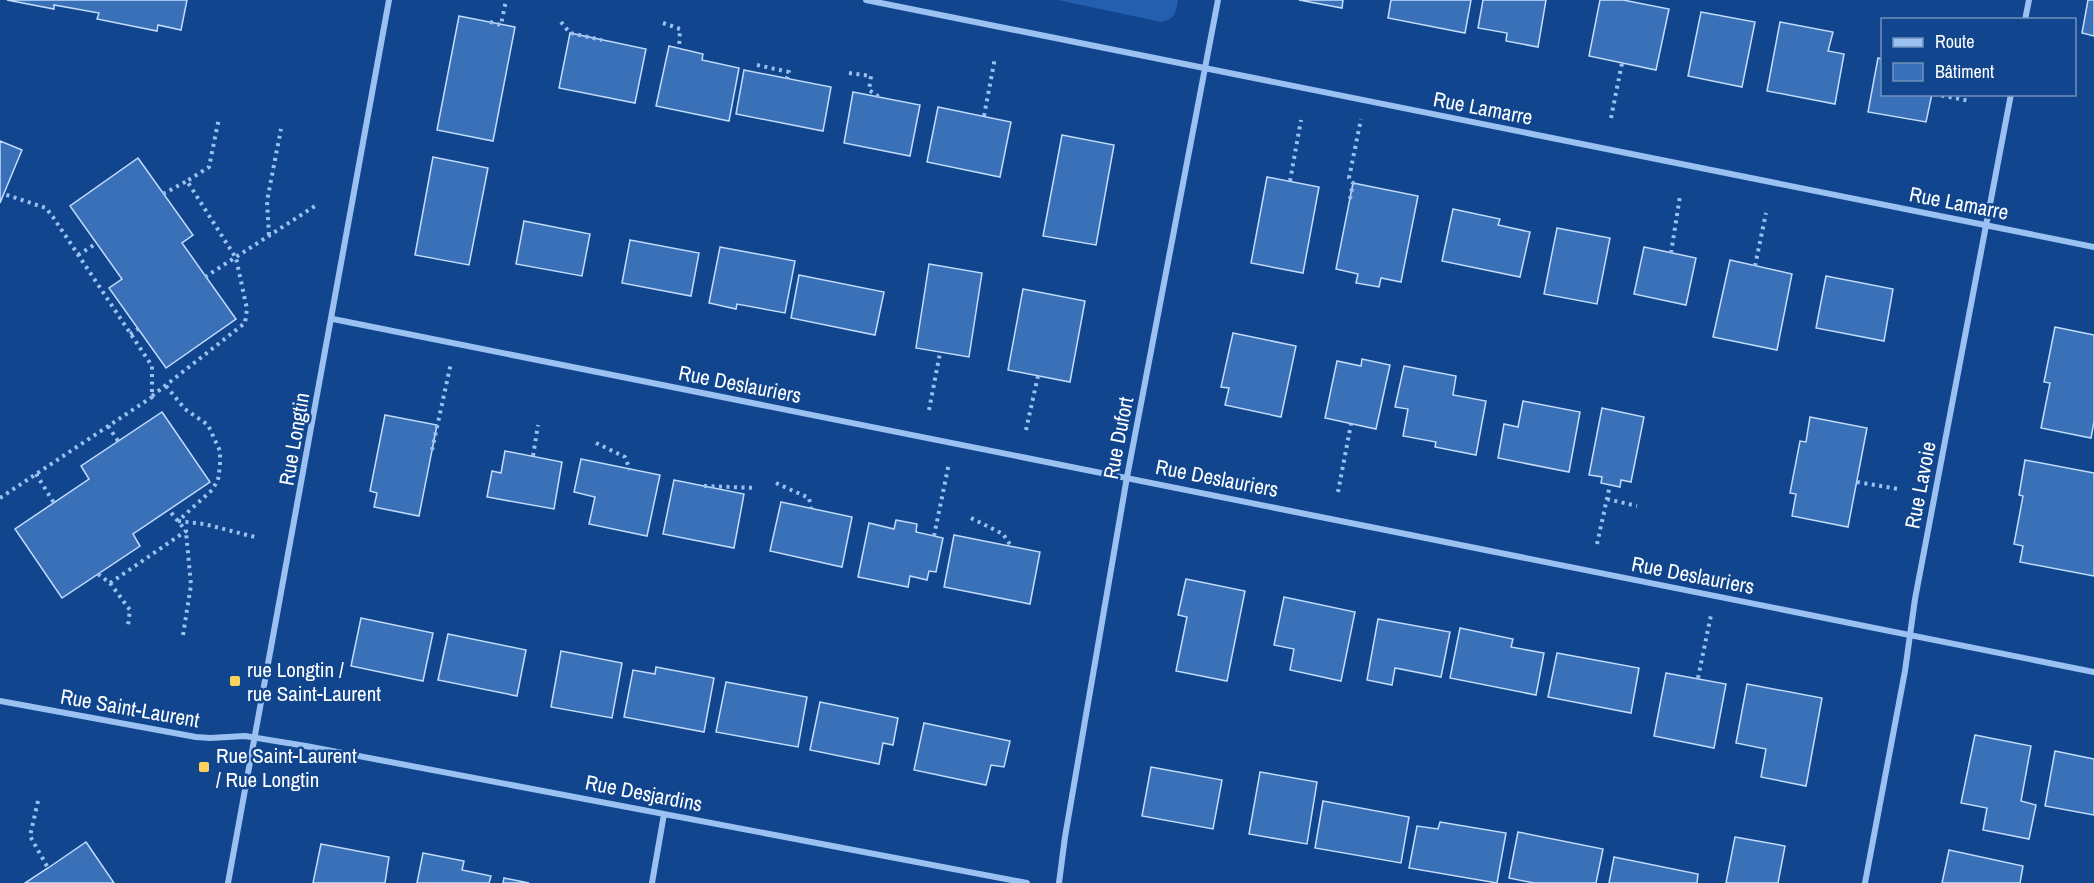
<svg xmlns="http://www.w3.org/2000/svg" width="2094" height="883" viewBox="0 0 2094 883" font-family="'Archivo Narrow',sans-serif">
  <rect width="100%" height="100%" fill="#11468e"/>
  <path fill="#235fae" d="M1058,0h120c-2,13 -3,19 -17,22z"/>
  <path fill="#3a70b8" stroke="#c1dcfd" stroke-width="1.5" d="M7,0h180l-6,30 -23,-5 -1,6 -60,-12 2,-6 -45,-8v4z
    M1299,0h44l-1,8z
    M1391,0h80l-6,33 -77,-15z
    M1483,0h63l-8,47 -32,-6 1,-8 -29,-5z
    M1600,0h23l46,9 -13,61 -67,-14z
    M2088,0h6v36l-12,-3z
    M1701,12l54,10 -13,65 -54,-11z
    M459,16l56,11 -22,114 -56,-11z
    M1780,22l53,10 -5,19 16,3 -9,50 -68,-13z
    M570,33l76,16 -11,54 -76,-15z
    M669,46l34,8 -1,6 37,8 -10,53 -73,-15z
    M1878,58l4,1v35h50l-6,28 -58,-10z
    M744,70l87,17 -8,44 -87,-17z
    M853,92l67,13 -10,51 -66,-13z
    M938,107l73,15 -11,55 -73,-15z
    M1062,135l52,10 -18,100 -53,-9z
    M0,141l22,9 -22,53z
    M433,157l55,11 -19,97 -54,-10z
    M138,158l55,77 -11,8 54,76 -70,49 -57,-80 13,-9 -52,-73z
    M1267,177l52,10 -16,86 -52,-10z
    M1353,183l65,13 -17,86 -20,-4 -2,9 -23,-4 2,-9 -22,-5z
    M1453,209l47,10 -2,6 32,7 -10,45 -78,-16z
    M524,221l66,13 -8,42 -66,-12z
    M1557,228l53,10 -13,66 -53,-10z
    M630,240l69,13 -8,43 -69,-13z
    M720,247l75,14 -10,52 -48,-9 -1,5 -27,-6z
    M1644,247l52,11 -10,47 -52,-11z
    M1730,260l62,14 -15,76 -64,-13z
    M929,264l53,9 -13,84 -53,-9z
    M799,275l85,17 -9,43 -84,-17z
    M1826,276l67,13 -9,52 -68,-13z
    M1023,289l62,12 -15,81 -62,-12z
    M2055,327l39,8v87l-3,16 -50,-10 9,-45 -6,-1z
    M1233,333l63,13 -15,71 -56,-12 4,-17 -8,-1z
    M1362,359l28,6 -14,64 -51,-11 12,-57 24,5z
    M1404,366l52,10 -3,19 33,6 -10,54 -41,-8 1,-5 -33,-6 5,-27 -13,-2z
    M1523,401l57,11 -11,60 -71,-14 6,-34 14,3z
    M1602,408l42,9 -13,65 -10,-2 -1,7 -19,-4 1,-6 -13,-2z
    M162,412l48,70 -77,52 7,12 -78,52 -47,-69 74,-50 -8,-13z
    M385,415l52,10 -18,91 -45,-9 3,-14 -7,-2z
    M1810,417l57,11 -19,99 -56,-11 4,-22 -6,-1 10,-52 6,1z
    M505,451l57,11 -8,47 -67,-12 5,-26 9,2z
    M581,459l79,16 -13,61 -58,-12 6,-27 -21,-5z
    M2025,460l69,13v103l-74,-14 3,-16 -9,-2 9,-48 -4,-1z
    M674,480l70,14 -10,54 -71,-14z
    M781,502l71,15 -10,50 -72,-16z
    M896,520l21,4 -1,8 27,6 -7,34 -7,-1 -2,9 -17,-4 -2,11 -50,-10 11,-54 25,6z
    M954,535l86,17 -10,52 -86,-17z
    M1186,579l59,12 -18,90 -51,-10 11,-54 -9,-2z
    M1284,597l71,15 -14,69 -51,-11 4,-21 -20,-4z
    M361,618l72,15 -10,48 -72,-15z
    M1378,619l72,13 -9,45 -46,-9 -3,17 -25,-5z
    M1460,628l53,11 -2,8 33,6 -8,42 -86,-17z
    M448,634l78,16 -9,46 -79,-16z
    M561,651l61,12 -10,55 -61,-11z
    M1557,653l82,15 -8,45 -83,-16z
    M656,667l58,11 -10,54 -80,-15 9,-47 22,4z
    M1666,673l60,11 -12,64 -60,-12z
    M726,682l81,15 -9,50 -82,-15z
    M1747,684l75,14 -16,88 -45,-9 5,-28 -30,-6z
    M820,702l78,16 -5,27 -10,-2 -4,21 -69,-14z
    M924,723l86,18 -6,26 -13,-2 -5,20 -72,-15z
    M1975,735l56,11 -10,55 15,4 -7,34 -46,-9 4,-22 -26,-5z
    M2055,751l39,8v56l-49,-9z
    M1151,767l71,13 -9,49 -71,-13z
    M1260,772l57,10 -10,62 -58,-10z
    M1323,801l86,16 -8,46 -86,-15z
    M1440,822l66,11 -9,50 -88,-15 8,-42 21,3z
    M1518,832l85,17 -7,34h-62l-25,-5z
    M1735,837l50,9 -7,37h-52z
    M86,842l28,41h-89l23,-15z
    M321,844l68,13 -4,26h-72z
    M1949,850l74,16 -3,17h-78z
    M423,853l41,8 -2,9 29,6 -2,7h-72z
    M1614,857l84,17 -1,9h-88z
    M504,878l25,5h-26z"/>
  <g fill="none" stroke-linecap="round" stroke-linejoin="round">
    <path stroke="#9ac1f2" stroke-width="4" stroke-dasharray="3 4.5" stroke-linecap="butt" d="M490,22l11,3 5,-25
      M561,22l9,11 32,7
      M663,23l17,6 -1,20
      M757,65l32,7 -2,6
      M849,73l22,3 -2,14 10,7
      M1934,94l36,7
      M984,116l11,-58
      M1611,118l11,-55
      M1290,181l11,-61
      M163,194l24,-13
      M1350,199l3,-16 -4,-5 12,-59
      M269,235l-2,-34 14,-72
      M1671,253l9,-57
      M78,255l19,-12
      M1755,266l11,-53
      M205,277l110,-71
      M130,334l8,-5
      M166,386l19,23 23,16 12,26v15l-2,14 -6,10 -34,31
      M152,396l93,-73 2,-14 -11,-51 -49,-77 22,-14 10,-49
      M929,410l11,-57
      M108,426l10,15
      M1026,430l12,-54
      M596,443l29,14 5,13
      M432,450l19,-87
      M533,456l5,-31
      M36,474l18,29
      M1857,482l41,7
      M776,483l33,15 2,10
      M704,486l52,2
      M1338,492l13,-68
      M0,498l152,-101v-31l-99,-149 -7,-9 -42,-14
      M1607,499l30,7
      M971,518l32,16 8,12
      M178,521l26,3 51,13
      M934,536l15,-73
      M1597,544l13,-59
      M98,574l12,9 76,-52 -17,-21
      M110,583l20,27 -2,16
      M183,635l8,-50 -5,-53
      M1698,678l13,-63
      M38,801l-8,35 18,32"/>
    <path stroke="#9ac1f2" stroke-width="6" d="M866,0l1228,247
      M2025,20l4,-20
      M333,319l1761,353
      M0,701l196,36 14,1 35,-2 61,10 721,137
      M228,883l161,-883
      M652,883l12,-69
      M1059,883l6,-46 62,-360 91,-477
      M1865,883l40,-212 10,-72 96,-505"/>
  </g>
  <g fill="#ffd25b" stroke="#11468e" stroke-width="2">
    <rect x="229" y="675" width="12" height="12" rx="3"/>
    <rect x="198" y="761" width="12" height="12" rx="3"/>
  </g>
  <g text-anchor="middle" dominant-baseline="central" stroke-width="5" stroke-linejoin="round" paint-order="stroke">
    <g font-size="21" fill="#fff" stroke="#11468e">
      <text transform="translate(1483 108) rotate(11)">Rue Lamarre</text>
      <text transform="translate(1959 203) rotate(11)">Rue Lamarre</text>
      <text transform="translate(740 384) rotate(11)">Rue Deslauriers</text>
      <text transform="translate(1118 438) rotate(-79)">Rue Dufort</text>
      <text transform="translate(294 439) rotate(-80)">Rue Longtin</text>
      <text transform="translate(1217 478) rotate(11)">Rue Deslauriers</text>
      <text transform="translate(1920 485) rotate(-79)">Rue Lavoie</text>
      <text transform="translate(1693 575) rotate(11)">Rue Deslauriers</text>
      <text transform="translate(130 708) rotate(10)">Rue Saint-Laurent</text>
      <text transform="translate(644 793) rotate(11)">Rue Desjardins</text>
    </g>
    <g font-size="21" fill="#fff" stroke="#11468e" text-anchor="start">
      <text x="247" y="669">rue Longtin /<tspan x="247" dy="24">rue Saint-Laurent</tspan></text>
      <text x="216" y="755">Rue Saint-Laurent<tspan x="216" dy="24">/ Rue Longtin</tspan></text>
    </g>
  </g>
  <rect x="1881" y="18" width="195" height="78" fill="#11468e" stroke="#7090bb" stroke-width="1.5"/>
  <rect x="1893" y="38" width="30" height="9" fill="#9ac1f2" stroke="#7090bb" stroke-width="1.5"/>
  <text x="1935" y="48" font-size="18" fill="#ffffff">Route</text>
  <rect x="1893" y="63" width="30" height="18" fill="#3a70b8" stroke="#7090bb" stroke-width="1.5"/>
  <text x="1935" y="78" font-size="18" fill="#ffffff">Bâtiment</text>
</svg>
